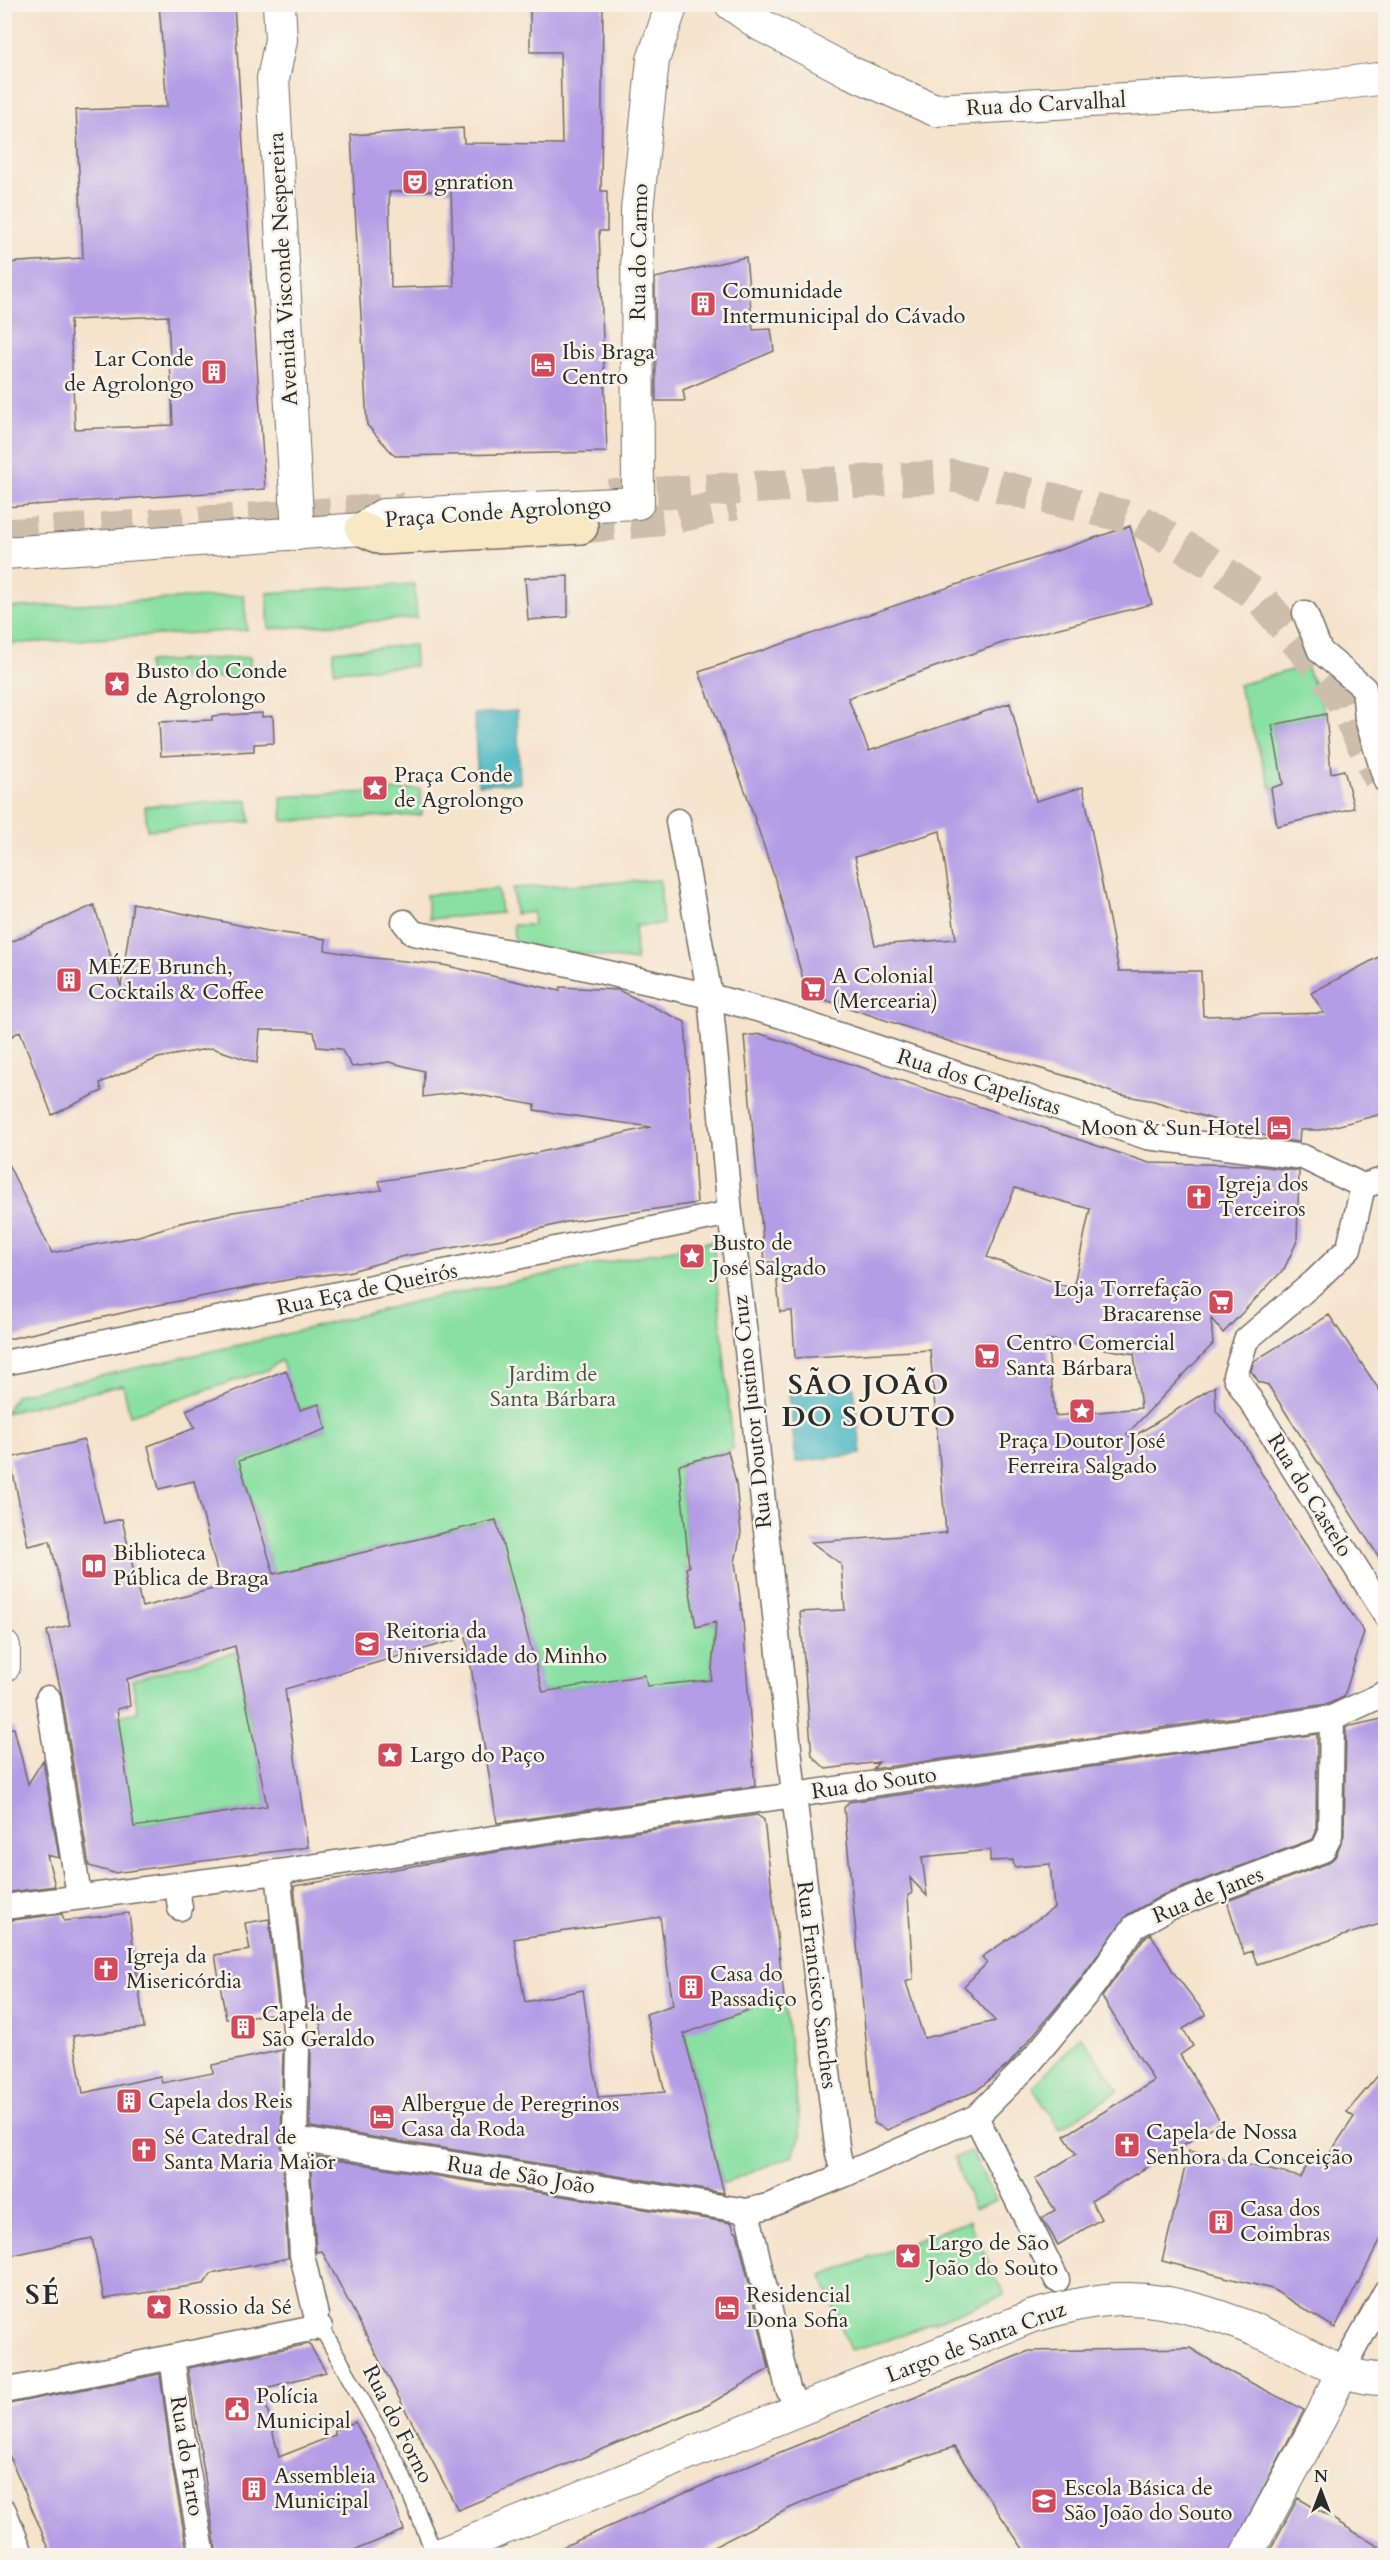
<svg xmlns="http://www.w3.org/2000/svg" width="1390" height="2560" viewBox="0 0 1390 2560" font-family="Cardo,serif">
  <rect width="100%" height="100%" fill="#f7f3e8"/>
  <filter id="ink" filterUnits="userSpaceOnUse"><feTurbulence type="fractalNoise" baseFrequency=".0167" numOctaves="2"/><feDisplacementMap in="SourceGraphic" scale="12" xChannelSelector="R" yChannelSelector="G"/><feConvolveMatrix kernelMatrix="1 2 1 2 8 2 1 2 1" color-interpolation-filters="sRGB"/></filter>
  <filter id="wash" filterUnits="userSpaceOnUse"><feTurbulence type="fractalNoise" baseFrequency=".008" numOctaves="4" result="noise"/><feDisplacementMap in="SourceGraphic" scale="24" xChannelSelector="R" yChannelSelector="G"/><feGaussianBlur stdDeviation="1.35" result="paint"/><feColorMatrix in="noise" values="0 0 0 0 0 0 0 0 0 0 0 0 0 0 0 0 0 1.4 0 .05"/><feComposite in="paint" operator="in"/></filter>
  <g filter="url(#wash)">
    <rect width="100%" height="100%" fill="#f5e3cc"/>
    <path fill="#8ae0a3" stroke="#5a8667" stroke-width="1.5" d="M414,584l3,34 -148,11 -2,-36z
      M244,595l3,35 -242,14v-36z
      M414,645l1,21 -81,5v-20z
      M250,657v19l-102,5v-19z
      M1306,666l20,48 -54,11 7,39 18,16 -26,8 -33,-103z
      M420,789l2,26 -139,6 -2,-24z
      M248,800l2,22 -103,8 -2,-24z
      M660,880l3,44 -28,2 1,35 -121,-16 -2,-20h21l-1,-13 -18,2 -2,-26z
      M498,889l3,24 -72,6 -3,-24z
      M713,1241l20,208 -54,16 8,82 -1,21 10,58 20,-4 -5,58 -64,7 -2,-12 -102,17 -47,-172 -222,54 -35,-113 87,-32 -7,-25 -19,6 -19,-50 -14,10 -137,45 -7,-30 -118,28 11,-18 254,-57 147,-37z
      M236,1652l31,154 -134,21 -15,-111 20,-4 -6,-32z
      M784,1997l17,139 -9,20 -70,28 -38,-151z
      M1081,2036l38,54 -59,39 -28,-42z
      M971,2151l25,49 -22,9 -20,-51z
      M969,2221l35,74 -116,45 -38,10 -28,-74z"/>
    <path fill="#49b7c3" stroke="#3a7177" stroke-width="1.5" d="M517,711l3,72 -42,2 -4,-71z
      M854,1387l7,67 -65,8 -7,-68z"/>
    <g id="blocks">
      <path fill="#b49ce6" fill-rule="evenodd" d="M159,4h75l31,485 -261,18v-244l79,-5 -7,-148 91,-3zM168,316l5,109 -98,4 -5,-109z
        M530,4h73l-2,187h6v40h-8l8,221 -212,4 -28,-31 -16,-290 112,-7 1,15 98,1 -2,-92h-30zM451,190l3,96 -63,2 -2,-96z
        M746,257l7,73 18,-1 3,22 -91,39 2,11h-29l-1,-123z
        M1130,526l22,78 -147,38 -157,56 21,53 141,-48 26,98 47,-14 36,184h82l2,45 121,-3 -13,-20 75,-40v160l-66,17h-20l-1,12 -23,-3 -122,-38 -38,-7 -36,-14 -108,-31 -165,-55 -30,-109 -31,-92 -47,-121zM940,831l16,108 -81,6 -20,-88z
        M568,576v41l-40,3 -3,-42z
        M262,713v4l11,-1 1,27 -20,1v7l-93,5 -2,-34 53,-2v-4z
        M1326,714l5,59 13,-3 10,38 -77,18 -6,-38 12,-4 -11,-59z
        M133,903l135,28 58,8 -1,11 39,7 79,8 117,26v-4l58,3 67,32 12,181 -131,19 -64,17 -102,18 -52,15 -51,6 -149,29 -144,33v-184l48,97 87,-17 41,-13 53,-11 149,-22 -3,-9 104,-16 168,-38 -117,-17 1,-5 -74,-13 -38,5 1,-26 -35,-9 -37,5 -11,-18 -24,-2 -3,-15 -23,-2h-31l-3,33 -45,-15 -54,10 -58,25 2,8 -50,24 -32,-84 -16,10v-96l90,-40 27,82z
        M761,1034l388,129 103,2 47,6 -2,70 -13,28 -61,64 -12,-15 2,26 -86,90 4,4 84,-52 1,25 28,33 48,80 72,108 -20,65 -16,7 -455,65 6,-7 -53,7 -14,-13 -12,-144 45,-2 -4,-46 -30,-22 135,-9 -16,-183 -135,8 -3,-47 -12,1 -5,-50h-10l-21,-226zM1015,1188l75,21 -17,80 -86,-32zM1047,1339l87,15 7,54 -86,8z
        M1329,1315l57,85v168l-118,-183 -9,-3 -8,-11 3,-10z
        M286,1370l14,40 19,-6 7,25 -87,32 35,113 222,-54 47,172 102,-17 2,11 64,-6 5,-58 -20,5 -10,-59 3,-1 -10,-102 49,-14 8,32 5,50 -6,29 8,58 12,166 -258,37 -31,-186 -181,52 23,158 -194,26 -25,-7 -27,-170 -15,-65 23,-6 -20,-84 -22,5 -18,-88 74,-18 20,83 18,-4 20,88 79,-20 -27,-106 -35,8 -11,-43 47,-18 -9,-18zM235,1646l32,160 -133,21 -17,-118 13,-3 -3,-27z
        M1386,1718v204l-129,42 -5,-13 -8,3 -17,-53 101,-38 7,-6 9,-22 2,-108z
        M14,1728l14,56 15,-24 16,98 -12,-3 8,31 -51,7v-164z
        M1317,1734l-1,98 -3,7 -150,56 -36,20 -46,63 -72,86 -33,27 -89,39 -13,-7 -30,-315 5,-6zM990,1850v11l23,-1 1,7 36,-3 4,44 -72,49 5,6 -23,23 31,35 -71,17 -18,-56 7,-3 -5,-84 4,-1 -2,-16 17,18 -5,-39z
        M757,1815l7,5 20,177 -100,37 40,159 -414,-66 1,-83 12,-3 -5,-32 -11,1 -13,-124 208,-35zM660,1917l13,88 -27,9 19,78 -67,5 -15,-107 -58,12 -11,-63z
        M129,1913l15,115 -71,8 10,57 77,-17 2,7 51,-10 -1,-8 71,-15 -2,90 7,118 -77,16 -7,10 -100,15 -12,-61 -88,19v-336l58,-7 2,7z
        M269,1919l10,94 -53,6 -11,-64 35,-5 -5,-27z
        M1151,1934l23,39 32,42 -23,14 10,17 -13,9 41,67 -130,79 10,18 -43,26 -16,-27 13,-8 -20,-31 41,-25 -12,-18 90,-55 -52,-84 42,-59z
        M1386,2066v163l-51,99 -63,-39 -110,-28 27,-110 111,26 11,-18 11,6 32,-48 -7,-5z
        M310,2156l422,67 2,8 3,1 32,137 -61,36 -250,105 -136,-259 -6,1z
        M309,2344l17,28 -64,17 17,68 56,-22v-5l20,-8 28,50 21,58 -63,26h-124l-29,-188z
        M1190,2348l36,22 78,40 -76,146h-200l-74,-109 -74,23 -90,38 -94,48h-154l214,-94 273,-111z
        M160,2374l12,90 16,92h-136l-48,-113v-38z
        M1298,2498l88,53v5h-119z"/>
    </g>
  </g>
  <g filter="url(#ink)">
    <use href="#blocks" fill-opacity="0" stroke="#726b63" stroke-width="1.5"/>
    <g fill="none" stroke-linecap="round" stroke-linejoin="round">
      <path stroke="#cdbeac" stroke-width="33" stroke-dasharray="33 16" stroke-linecap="butt" d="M608,496l346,-20 183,43 74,44 51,37 73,87 45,92
        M581,527l87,-8 67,-16
        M4,535l400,-26"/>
      <defs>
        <path id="service" d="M318,2321l80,144 37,90"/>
        <path id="pedestrian" d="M1305,613l15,38 44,37 3,31 19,62
          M678,821l32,175 20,217 17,137 47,445 44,359 6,21
          M404,922l9,11 142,28 155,35 72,20 365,121 156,20 60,29 23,-7
          M1363,1186l-14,62 -35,34 -68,58 -11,36 151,239
          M4,1363l726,-150
          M48,1698l31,198
          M278,1872l19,175 -2,92 7,116 14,60
          M177,1886l3,22
          M4,1907l274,-35 222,-35 832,-119 54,-25
          M295,2139l452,72 21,-5 76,-31 132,-58
          M747,2211l41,178 11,22
          M1057,2280l-81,-163 52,-52 64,-78 42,-60 34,-19 155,-58 7,-15 2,-117
          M172,2357l14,105 17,94
          M1342,2371l44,-80
          M4,2391l316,-64
          M4,2511l18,45"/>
        <path id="minor" d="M279,4l2,36 -8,39 25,455
          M731,4l28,20 91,48 85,38 362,-21 89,-11
          M4,553l358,-24 21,-14 255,-12 -1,-293 16,-150 19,-56
          M4,1647v19
          M435,2556l595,-239c32,-9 66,-19 99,-18 51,1 104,21 150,41 34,15 68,41 107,39
          M1246,2556l77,-143 19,-42"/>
        <path id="secondary" d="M362,529l20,9 199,-11"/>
      </defs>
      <use href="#service" stroke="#726b63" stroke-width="18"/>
      <use href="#pedestrian" stroke="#726b63" stroke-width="27"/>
      <use href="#minor" stroke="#726b63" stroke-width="34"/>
      <use href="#secondary" stroke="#726b63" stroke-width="36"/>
      <use href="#service" stroke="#fff" stroke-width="15"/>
      <use href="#pedestrian" stroke="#fff" stroke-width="24"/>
      <use href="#minor" stroke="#fff" stroke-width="32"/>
      <use href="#secondary" stroke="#f8e8c3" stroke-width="33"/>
    </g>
  </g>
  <defs>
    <symbol id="theatre-square" viewBox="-11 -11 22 22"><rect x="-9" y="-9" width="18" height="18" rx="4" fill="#d1495b" stroke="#f7f3e8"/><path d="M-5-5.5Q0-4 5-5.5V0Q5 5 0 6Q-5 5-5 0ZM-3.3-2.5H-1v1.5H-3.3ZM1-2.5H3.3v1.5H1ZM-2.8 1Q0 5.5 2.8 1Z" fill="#fff"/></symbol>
    <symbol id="building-square" viewBox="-11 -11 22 22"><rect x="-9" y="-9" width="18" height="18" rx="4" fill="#d1495b" stroke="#f7f3e8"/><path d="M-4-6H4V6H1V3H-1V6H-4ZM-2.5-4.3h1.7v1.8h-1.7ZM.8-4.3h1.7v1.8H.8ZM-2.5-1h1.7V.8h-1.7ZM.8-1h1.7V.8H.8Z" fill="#fff"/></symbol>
    <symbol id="hotel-square" viewBox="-11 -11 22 22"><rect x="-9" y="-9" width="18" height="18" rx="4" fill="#d1495b" stroke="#f7f3e8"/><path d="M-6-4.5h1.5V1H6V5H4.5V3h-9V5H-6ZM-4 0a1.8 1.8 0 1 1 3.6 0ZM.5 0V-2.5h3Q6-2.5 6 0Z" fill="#fff"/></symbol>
    <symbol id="sight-square" viewBox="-11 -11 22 22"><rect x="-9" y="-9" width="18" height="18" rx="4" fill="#d1495b" stroke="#f7f3e8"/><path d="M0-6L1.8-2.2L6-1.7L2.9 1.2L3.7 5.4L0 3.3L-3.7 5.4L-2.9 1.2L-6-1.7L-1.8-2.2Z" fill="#fff"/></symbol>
    <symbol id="supermarket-square" viewBox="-11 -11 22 22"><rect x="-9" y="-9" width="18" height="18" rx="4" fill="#d1495b" stroke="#f7f3e8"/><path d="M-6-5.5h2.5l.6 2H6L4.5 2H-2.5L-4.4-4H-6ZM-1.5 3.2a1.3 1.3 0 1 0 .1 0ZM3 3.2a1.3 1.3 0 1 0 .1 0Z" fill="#fff"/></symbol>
    <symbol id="church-square" viewBox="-11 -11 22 22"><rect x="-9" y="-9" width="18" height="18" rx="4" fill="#d1495b" stroke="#f7f3e8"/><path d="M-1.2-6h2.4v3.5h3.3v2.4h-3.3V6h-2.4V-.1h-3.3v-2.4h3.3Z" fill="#fff"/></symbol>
    <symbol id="library-square" viewBox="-11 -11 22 22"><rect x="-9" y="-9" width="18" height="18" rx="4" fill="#d1495b" stroke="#f7f3e8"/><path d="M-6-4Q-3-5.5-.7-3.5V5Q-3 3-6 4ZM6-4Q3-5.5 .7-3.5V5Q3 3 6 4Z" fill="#fff"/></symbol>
    <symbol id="university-square" viewBox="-11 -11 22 22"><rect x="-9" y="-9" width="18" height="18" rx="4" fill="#d1495b" stroke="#f7f3e8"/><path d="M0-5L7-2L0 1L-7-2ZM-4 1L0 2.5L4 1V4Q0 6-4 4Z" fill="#fff"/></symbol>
    <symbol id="civic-square" viewBox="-11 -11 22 22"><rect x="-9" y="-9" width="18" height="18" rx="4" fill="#d1495b" stroke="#f7f3e8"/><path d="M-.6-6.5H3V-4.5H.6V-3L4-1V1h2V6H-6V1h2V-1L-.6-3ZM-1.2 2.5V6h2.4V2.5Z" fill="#fff"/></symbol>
    <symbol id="school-square" viewBox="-11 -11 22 22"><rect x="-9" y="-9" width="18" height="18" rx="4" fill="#d1495b" stroke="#f7f3e8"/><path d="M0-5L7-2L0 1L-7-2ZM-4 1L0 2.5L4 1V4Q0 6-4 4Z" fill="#fff"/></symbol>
  </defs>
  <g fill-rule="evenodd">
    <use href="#theatre-square" x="400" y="167" width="30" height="30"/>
    <use href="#building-square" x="688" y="289" width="30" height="30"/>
    <use href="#hotel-square" x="528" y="350" width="30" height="30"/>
    <use href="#building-square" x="199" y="357" width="30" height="30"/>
    <use href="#sight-square" x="102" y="669" width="30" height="30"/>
    <use href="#sight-square" x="360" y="773" width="30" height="30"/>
    <use href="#building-square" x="54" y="965" width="30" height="30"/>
    <use href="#supermarket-square" x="798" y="974" width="30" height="30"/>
    <use href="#hotel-square" x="1264" y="1113" width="30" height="30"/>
    <use href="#church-square" x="1184" y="1182" width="30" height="30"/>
    <use href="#sight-square" x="677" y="1241" width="30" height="30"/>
    <use href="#supermarket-square" x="1206" y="1287" width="30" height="30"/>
    <use href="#supermarket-square" x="972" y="1341" width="30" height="30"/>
    <use href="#sight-square" x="1067" y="1396" width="30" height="30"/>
    <use href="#library-square" x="79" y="1551" width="30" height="30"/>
    <use href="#university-square" x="352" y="1629" width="30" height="30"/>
    <use href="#sight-square" x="375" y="1740" width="30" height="30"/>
    <use href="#church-square" x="91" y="1954" width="30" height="30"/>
    <use href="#building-square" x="676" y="1972" width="30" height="30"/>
    <use href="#building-square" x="228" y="2012" width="30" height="30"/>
    <use href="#building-square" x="114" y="2086" width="30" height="30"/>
    <use href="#hotel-square" x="367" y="2102" width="30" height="30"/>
    <use href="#church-square" x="1112" y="2130" width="30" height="30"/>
    <use href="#church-square" x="129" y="2135" width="30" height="30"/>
    <use href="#building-square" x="1206" y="2207" width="30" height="30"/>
    <use href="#sight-square" x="893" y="2241" width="30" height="30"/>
    <use href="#sight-square" x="144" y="2292" width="30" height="30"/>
    <use href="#hotel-square" x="712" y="2293" width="30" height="30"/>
    <use href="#civic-square" x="222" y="2394" width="30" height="30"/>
    <use href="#building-square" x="239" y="2474" width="30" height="30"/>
    <use href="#school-square" x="1029" y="2486" width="30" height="30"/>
  </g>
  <g text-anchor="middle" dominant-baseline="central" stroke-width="5" stroke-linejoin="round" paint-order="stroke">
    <g font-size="22" fill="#2b2b2b" stroke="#f7f3e8">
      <text transform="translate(1046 104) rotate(-3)">Rua do Carvalhal</text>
      <text transform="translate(639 252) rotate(-89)">Rua do Carmo</text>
      <text transform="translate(283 269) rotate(-93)">Avenida Visconde Nespereira</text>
      <text transform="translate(498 512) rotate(-4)">Praça Conde Agrolongo</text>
      <text transform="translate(979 1082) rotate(18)">Rua dos Capelistas</text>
      <text transform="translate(367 1289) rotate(-12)">Rua Eça de Queirós</text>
      <text transform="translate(752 1412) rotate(-96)">Rua Doutor Justino Cruz</text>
      <text transform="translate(1310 1495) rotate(58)">Rua do Castelo</text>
      <text transform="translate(874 1783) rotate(-8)">Rua do Souto</text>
      <text transform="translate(1208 1895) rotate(-22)">Rua de Janes</text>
      <text transform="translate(817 1985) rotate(83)">Rua Francisco Sanches</text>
      <text transform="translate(521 2175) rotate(9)">Rua de São João</text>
      <text transform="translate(976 2342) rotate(-21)">Largo de Santa Cruz</text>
      <text transform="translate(398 2424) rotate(63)">Rua do Forno</text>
      <text transform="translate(187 2456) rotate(81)">Rua do Farto</text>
    </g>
    <g font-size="22" fill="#2b2b2b" stroke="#f7f3e8" text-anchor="start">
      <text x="434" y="182">gnration</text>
      <text x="722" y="291">Comunidade<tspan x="722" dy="25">Intermunicipal do Cávado</tspan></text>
      <text x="562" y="352">Ibis Braga<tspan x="562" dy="25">Centro</tspan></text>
      <text x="194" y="359" text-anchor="end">Lar Conde<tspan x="194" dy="25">de Agrolongo</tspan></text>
      <text x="136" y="671">Busto do Conde<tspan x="136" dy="25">de Agrolongo</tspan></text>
      <text x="394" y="775">Praça Conde<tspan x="394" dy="25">de Agrolongo</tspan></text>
      <text x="88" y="967">MÉZE Brunch,<tspan x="88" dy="25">Cocktails &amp; Coffee</tspan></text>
      <text x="832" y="976">A Colonial<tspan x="832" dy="25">(Mercearia)</tspan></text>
      <text x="1260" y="1128" text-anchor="end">Moon &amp; Sun Hotel</text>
      <text x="1218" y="1184">Igreja dos<tspan x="1218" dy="25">Terceiros</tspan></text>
      <text x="712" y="1243">Busto de<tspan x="712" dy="25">José Salgado</tspan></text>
      <text x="1202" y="1289" text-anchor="end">Loja Torrefação<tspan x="1202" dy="25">Bracarense</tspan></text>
      <text x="1006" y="1343">Centro Comercial<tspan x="1006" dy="25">Santa Bárbara</tspan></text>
      <text x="1082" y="1441" text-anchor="middle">Praça Doutor José<tspan x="1082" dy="25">Ferreira Salgado</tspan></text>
      <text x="113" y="1553">Biblioteca<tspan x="113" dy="25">Pública de Braga</tspan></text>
      <text x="386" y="1631">Reitoria da<tspan x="386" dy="25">Universidade do Minho</tspan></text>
      <text x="410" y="1755">Largo do Paço</text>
      <text x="126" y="1956">Igreja da<tspan x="126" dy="25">Misericórdia</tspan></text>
      <text x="710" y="1974">Casa do<tspan x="710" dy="25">Passadiço</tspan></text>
      <text x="262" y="2014">Capela de<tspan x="262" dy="25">São Geraldo</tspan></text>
      <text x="148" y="2101">Capela dos Reis</text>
      <text x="401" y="2104">Albergue de Peregrinos<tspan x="401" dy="25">Casa da Roda</tspan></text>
      <text x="1146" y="2132">Capela de Nossa<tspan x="1146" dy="25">Senhora da Conceição</tspan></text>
      <text x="164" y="2137">Sé Catedral de<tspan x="164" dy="25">Santa Maria Maior</tspan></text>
      <text x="1240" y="2209">Casa dos<tspan x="1240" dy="25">Coimbras</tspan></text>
      <text x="928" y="2243">Largo de São<tspan x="928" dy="25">João do Souto</tspan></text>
      <text x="746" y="2295">Residencial<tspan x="746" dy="25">Dona Sofia</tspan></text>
      <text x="178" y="2307">Rossio da Sé</text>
      <text x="256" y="2396">Polícia<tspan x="256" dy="25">Municipal</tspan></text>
      <text x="274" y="2476">Assembleia<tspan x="274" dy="25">Municipal</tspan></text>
      <text x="1064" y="2488">Escola Básica de<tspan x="1064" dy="25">São João do Souto</tspan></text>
    </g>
    <g font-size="22" fill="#435849" stroke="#f7f3e8">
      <text x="553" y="1374">Jardim de<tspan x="553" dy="25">Santa Bárbara</tspan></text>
    </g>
    <g font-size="28" font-weight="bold" letter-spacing="1.5" fill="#2b2b2b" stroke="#f7f3e8">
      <text x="869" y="1385">SÃO JOÃO<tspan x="869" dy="32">DO SOUTO</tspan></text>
      <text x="43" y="2295">SÉ</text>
    </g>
  </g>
  <rect width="1390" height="2560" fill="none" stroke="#f7f3e8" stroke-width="24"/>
  <g transform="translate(1321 2491)" stroke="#f7f3e8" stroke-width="4.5" paint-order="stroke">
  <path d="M0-4.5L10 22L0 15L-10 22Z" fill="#2b2b2b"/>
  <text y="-9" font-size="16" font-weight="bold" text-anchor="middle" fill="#2b2b2b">N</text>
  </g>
</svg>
